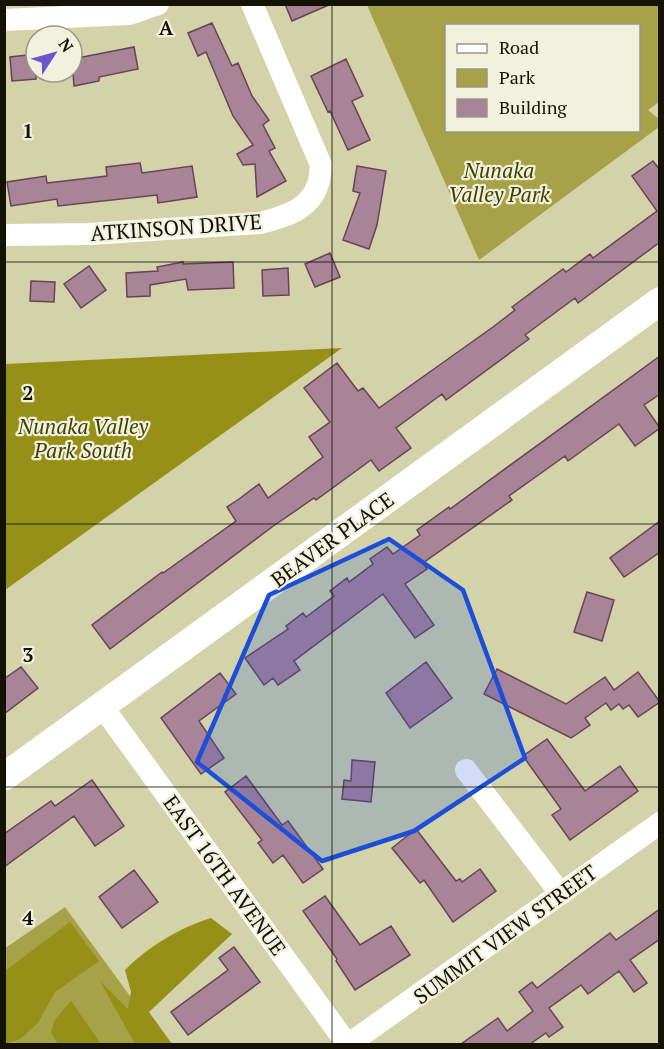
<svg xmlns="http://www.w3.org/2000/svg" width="664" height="1049" viewBox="0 0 664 1049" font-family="'PT Serif',serif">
  <rect width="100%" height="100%" fill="#d3d2a9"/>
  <path fill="#a7a247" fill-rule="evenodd" d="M367,5h292v97l-11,8 11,9v8l-180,133zM446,26h192v104h-192z
    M65,907l100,137h-160l-1,-95z"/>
  <path fill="#968f18" d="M342,348l-337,242v-226z
    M211,918l21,16 -83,78 23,32h-37l-35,-63 28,28 3,-17 -6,-22c23,-23 54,-42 86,-52z
    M70,922l29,39 -44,31 -17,31 -18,16 -15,5v-73z
    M71,1001l30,43h-43l-7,-11 3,-12z"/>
  <path fill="#a98397" stroke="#664456" stroke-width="1.5" d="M285,4h46l-39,17z
    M212,23l20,43 6,-3 14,33 17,24 -6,5 12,23 -6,3 17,30 -29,16 -2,-33 -12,1 -6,-11 16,-9 -20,-29 -27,-64 -8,4 -10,-23z
    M134,47l4,22 -39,8v4l-25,5 -2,-27z
    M36,54v25l-24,2 -2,-24z
    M346,59l17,37 -11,5 18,39 -22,10 -18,-39 -2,1 -17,-36z
    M653,161l7,9v72l-82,61 -3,-5 -50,37 4,4 -83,61 -4,-6 -46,34 15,20 -32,23 -8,-11 -55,40 -2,-2 -42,29 -162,122 -18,-24 70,-53 1,1 73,-52 -9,-14 12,-8 20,-15 9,14 55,-41 -14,-20 21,-15 -26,-34 33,-25 21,28 5,-3 16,20 114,-81 22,-17 -3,-3 51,-38 3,3 24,-18 3,4 64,-47 -25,-35z
    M140,163l2,10 50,-7 5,31 -39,6 -1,-8 -99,11 -1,-7 -46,7 -4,-24 39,-6 1,7 60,-7 -1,-9z
    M357,166l29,5 -9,54 -8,24 -26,-9 17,-47 -7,-2z
    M330,253l10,24 -25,10 -10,-23z
    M183,262v2l50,-2 1,26 -46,2 -2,-11 -36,6v11l-23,1 -1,-24 32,-2 -1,-4z
    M89,266l17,24 -25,18 -17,-24z
    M288,268l1,27 -26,1 -1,-26z
    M31,281l24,1 -1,20 -24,-1z
    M660,356v38l-16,11 16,23 -25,18 -16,-22 -51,37 -3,-5 -56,40 3,4 -89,63 4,6 -22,15 29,41 -19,13 -32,-44 -89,67 6,9 -22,15 -5,-7 -9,7 -19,-27 43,-29 -2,-3 17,-13 3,4 28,-21 -4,-5 17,-13 2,4 24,-18 -3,-5 17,-12 6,7 27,-19 -3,-5 32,-23 1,2z
    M660,521v31l-36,25 -14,-19z
    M587,592l27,8 -12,41 -28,-9z
    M426,662l26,36 -42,30 -24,-35z
    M21,667l17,21 -34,26v-35z
    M497,669l69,35 39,-27 9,13 24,-18 22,30 -22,15 -9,-12 -6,4 -4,-5 -8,6 -5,-7 -21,15 5,7 -19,13 -87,-44z
    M220,673l16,21 -37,27 25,37 -23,16 -40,-56z
    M547,739l38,52 35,-25 18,25 -68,49 -18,-25 9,-6 -38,-53z
    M352,760l23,2 -4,40 -29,-3 2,-19 7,1z
    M246,776l36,49 6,-4 35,48 -20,14 -20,-28 -10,8 -15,-20 4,-3 -37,-48z
    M92,780l32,46 -29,20 -21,-30 -70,51v-33l47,-33 4,5z
    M416,829l40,52 4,-2 2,3 18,-13 16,22 -43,31 -29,-42 -4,3 -28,-35z
    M134,870l24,32 -36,26 -23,-31z
    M325,896l35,49 31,-19 19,29 -55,35 -19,-29 1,-2 -34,-48z
    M660,909v30l-30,21 17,23 -13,9 -15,-21 -31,23 -7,-9 -32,23 14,19 -14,10 -3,-4 -16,11h-69l37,-26 9,13 26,-20 -14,-19 13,-10 5,6 73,-55 6,7z
    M234,947l26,35 -72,53 -17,-23 57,-42 -9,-12z"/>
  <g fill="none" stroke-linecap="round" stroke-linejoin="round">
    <path stroke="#fff" stroke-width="22" d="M4,20l125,-6 29,-10
      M4,235l85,-1 171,-11c24,-6 50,-13 58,-39 2,-5 2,-13 3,-19l-69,-161
      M102,706l245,338
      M466,770l95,124
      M349,1044l311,-221"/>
    <path stroke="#fff" stroke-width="28" d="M4,777l656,-476"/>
  </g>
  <path fill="#1d4ed8" fill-opacity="0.2" stroke="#1d4ed8" stroke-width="4.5" stroke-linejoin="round" d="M389,539l74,51 62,168 -111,73 -92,30 -125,-99 72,-167z"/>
  <path fill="none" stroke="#131204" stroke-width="1.5" stroke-opacity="0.55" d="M332,4v1040M4,262h656M4,524h656M4,787h656"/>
  <g text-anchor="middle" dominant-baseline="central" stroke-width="4.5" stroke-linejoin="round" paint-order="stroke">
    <g font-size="21" font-style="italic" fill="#433f00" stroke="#f2f1dd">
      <text x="499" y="170">Nunaka<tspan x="499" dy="24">Valley Park</tspan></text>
      <text x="83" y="426">Nunaka Valley<tspan x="83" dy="24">Park South</tspan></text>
    </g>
    <g font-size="21" fill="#131204" stroke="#f2f1dd">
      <text transform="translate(176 227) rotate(-4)">ATKINSON DRIVE</text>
      <text transform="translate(332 539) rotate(-36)">BEAVER PLACE</text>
      <text transform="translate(225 875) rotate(54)">EAST 16TH AVENUE</text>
      <text transform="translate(505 934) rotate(-36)">SUMMIT VIEW STREET</text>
    </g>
  </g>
  <g font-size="20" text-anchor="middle" font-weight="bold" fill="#131204" stroke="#f2f1dd" stroke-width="4.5" stroke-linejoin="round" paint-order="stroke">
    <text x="166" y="35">A</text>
    <text x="28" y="138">1</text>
    <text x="28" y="400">2</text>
    <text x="28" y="662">3</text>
    <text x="28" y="925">4</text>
  </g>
  <rect width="664" height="1049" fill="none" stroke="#131204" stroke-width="12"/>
  <rect x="445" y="24" width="195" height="108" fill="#f2f1dd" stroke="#999886" stroke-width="1.5"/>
  <rect x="457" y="44" width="30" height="9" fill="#ffffff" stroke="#999886" stroke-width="1.5"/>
  <text x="499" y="54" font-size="18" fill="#131204">Road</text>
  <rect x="457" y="69" width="30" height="18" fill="#a7a247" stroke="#999886" stroke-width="1.5"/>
  <text x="499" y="84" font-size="18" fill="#131204">Park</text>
  <rect x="457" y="99" width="30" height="18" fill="#a98397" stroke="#999886" stroke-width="1.5"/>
  <text x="499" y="114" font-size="18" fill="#131204">Building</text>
  <g transform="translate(54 54) rotate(54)"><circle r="28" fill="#f2f1dd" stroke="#999886" stroke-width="1.5"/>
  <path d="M0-4.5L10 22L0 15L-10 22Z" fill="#6a57d0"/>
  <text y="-9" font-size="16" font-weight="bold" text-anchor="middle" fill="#131204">N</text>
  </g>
</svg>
